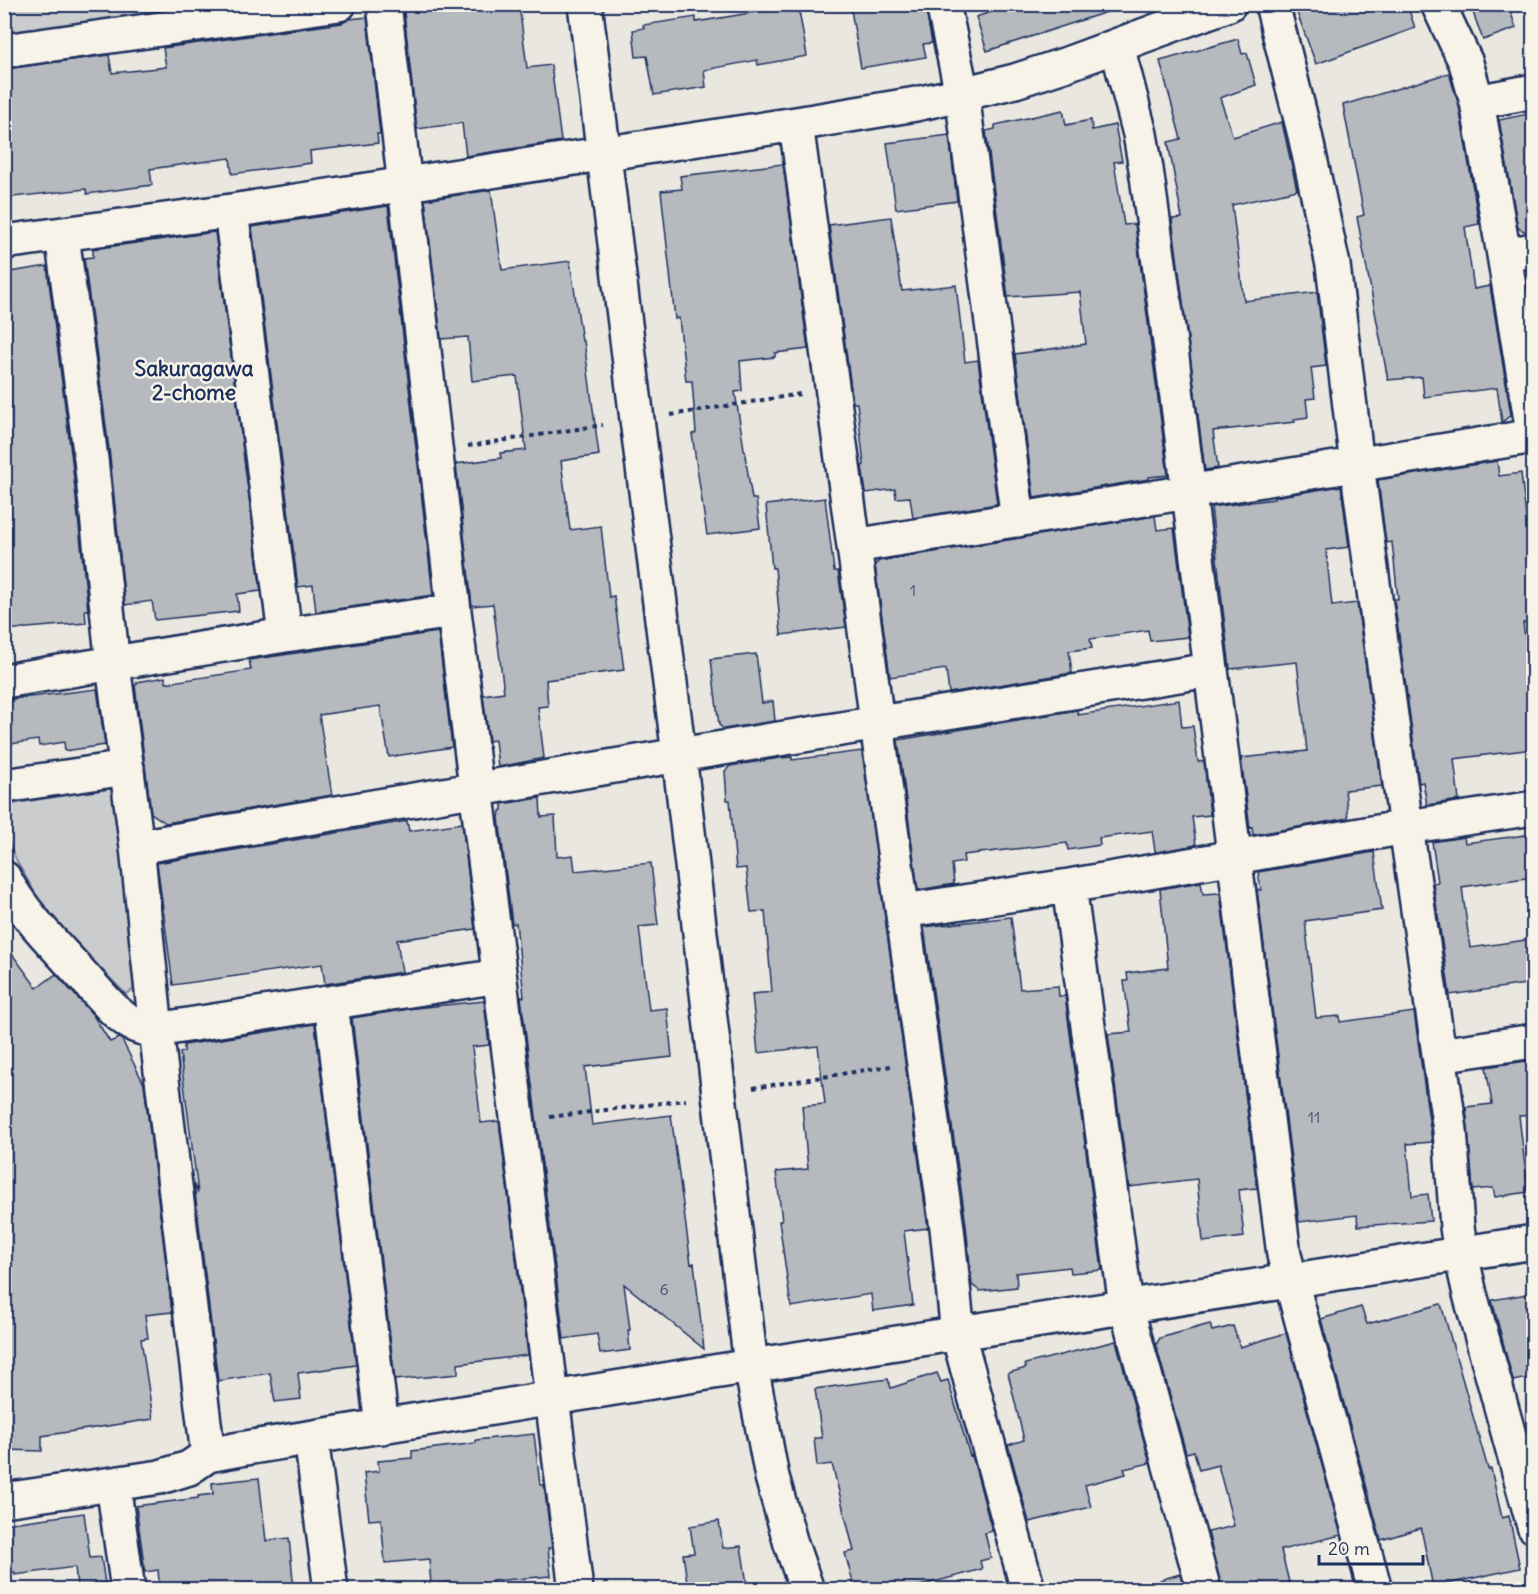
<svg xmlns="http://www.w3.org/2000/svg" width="1538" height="1594" viewBox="0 0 1538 1594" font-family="Delius,sans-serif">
  <rect width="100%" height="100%" fill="#eae7e0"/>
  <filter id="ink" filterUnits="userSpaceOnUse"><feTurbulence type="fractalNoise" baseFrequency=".0167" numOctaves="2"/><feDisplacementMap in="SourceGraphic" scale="12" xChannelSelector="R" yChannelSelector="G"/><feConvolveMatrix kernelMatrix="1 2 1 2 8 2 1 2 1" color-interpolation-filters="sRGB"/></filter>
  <g filter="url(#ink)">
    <path fill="#cbcccd" stroke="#737e96" stroke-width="1.5" d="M4,5h176l-6,10 -169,20z
      M109,787l8,4 22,195 -13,8 -56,-57 -29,-34 -24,-41 -12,-29 -1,-24 4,-4z"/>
    <path fill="#b6babf" stroke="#1b2f5e" stroke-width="1.5" d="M403,4h116l8,64 24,-3 10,76 -95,15 -4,-33 -45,6z
      M850,4h75l7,39 -9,1 3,13 -65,11z
      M1015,4h97l1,6 -126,41 -11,-34z
      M1312,4h95l8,24 -99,36 -20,-54z
      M1470,4h38l8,24 -33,12z
      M798,5l9,51 -49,9 -1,-5 -53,10 2,17 -52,8 -7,-39 -11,1 -3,-27 11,-2 -1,-3 53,-8v5z
      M367,17l13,117h-3l1,9 -68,8 1,12 -79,11 -2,-16 -80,11 2,16 -65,9 -1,-5 -82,9v-129l105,-14 3,18 54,-6 -3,-19 179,-25 8,-4z
      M1238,39l4,15 5,-1 9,32 -36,13 13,39 49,-15 15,68 -65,15 12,96 73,-9 9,74 -15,2 4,30 -9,1 2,18 -14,2 1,3 -82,9 5,37 -13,2 -33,-251 10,-1 -14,-76 13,-3 -21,-78z
      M1449,73l10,33 20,118 -14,3 9,62 16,-3 21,129 -9,7 -5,-34 -73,9 -2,-20 -34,3 -31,-163 7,-2 -21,-110z
      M1063,110l3,15 25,-5 1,10 23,-5 7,36 -8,1 10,63 11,-1 33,251 -19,2v2l-115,19 -19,-144 71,-10 -6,-52 -72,5 -22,-166 9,-2v-4z
      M1533,113v119h-7l-8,-4 -19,-108z
      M949,135l8,66 -61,8 -9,-66z
      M783,164l25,185 -33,4v4l-35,4 2,30 -7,1 17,107h4l4,29 -53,7 -15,-101 4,-1 -4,-52h-6l-7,-63 -4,1 -14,-128 21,-2 -2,-13z
      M491,190l11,80 68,-9 12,80h2l15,114 -38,6 9,69 31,-4 8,71 5,-1 10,74 -78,10 2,26 -10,1 6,51 -46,9 -3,-27 -6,1 -6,-46 21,-3 -11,-88 -21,2 -16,-142 45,-6 -1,-5 26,-3 -9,-74 -45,5 -4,-44 -27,2 -16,-139z
      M388,206l45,389 -117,17 -3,-27 -15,2 -46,-360z
      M891,217l11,74 54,-6 9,77 13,-2 19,144 -84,14 -3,-21 -14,1 -1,-9 -29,4 -4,-27 2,-1 -7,-62h-4l-24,-178z
      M215,232l46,359 -24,3 2,17 -84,9 -3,-19 -27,4 -15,-148 -26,-199 9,-1v-8z
      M47,266l25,195 16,149h-3l1,13 -82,7v-357z
      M1533,277v42l-6,-40z
      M1497,461l2,15 22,-3 12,104v44l-10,2 10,74v52l-79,10 5,41 -32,5 -4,-23 -4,1 -25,-184h4l-6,-57 -6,1 -8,-63z
      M1341,486l8,61 -23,3 6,56 25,-3 25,183 -37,4 3,28 -95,17 -1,-8 -2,1 -9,-70 66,-7 -10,-89 -67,7 -19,-162 63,-8v-2z
      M825,498l9,73h4l8,56 -65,8 -6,-67h-3l-6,-63z
      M1155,516l2,14 17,-2 14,109 -38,4 -2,-11 -58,9 2,9 -23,3 3,22 -123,20 -3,-24 -56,8 -15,-112 4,-4z
      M438,632l14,115 -63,10 -9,-51 -61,9 13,80 -166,28 -15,-10 -16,-128 2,-1v-2l28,-5 1,6 85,-13 -2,-10z
      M756,654l6,49 11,-2 2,20 -51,8 -5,-4 -8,-66z
      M97,689l8,56 -40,6 -1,-9 -25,4 -1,-6 -34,5v-45z
      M1179,700l3,27 11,-1 5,36 6,-1 6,54 -18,2 4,28 -39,7 -2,-1 -3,-20 -53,7 1,7 -32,5 -1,-7 -104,12 1,7 -12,2 2,20 -36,6 -20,-150 179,-30 1,5z
      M862,751l66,477 -24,3 9,74 -40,6 -2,-17 -80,13 -12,-86h3l-6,-49 32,-3 -6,-63 23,-2 -7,-58 -60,7 -6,-59 20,-2 -7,-81 -14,1 -5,-44 -10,1 -6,-69h-3l-2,-29 5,-5 50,-8 12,-1v3z
      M540,798l1,19 14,-1 2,41 16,-2 2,16 76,-8 7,62 -19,2 10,83 18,-2 5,49 -87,10 7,58 79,-10 20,149 3,-1 10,86 -80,-65 6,46h-2l2,20 -30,4 -3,-20 -33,5 -43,-342h3l-8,-74 -4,1 -13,-106 1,-7 2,-1v-6z
      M407,821l2,10 53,-8 13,106 -78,11 5,32 -77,12 -3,-20 -149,21 -16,-122z
      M1533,834v43l-71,10 8,61 63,-9v44l-83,12 -17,-112 5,-1 -6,-40 32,-5 1,6z
      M1374,852l8,58 -77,11 11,97 24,-2v6l74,-10 18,130 -25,2 5,52 16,-2 3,27 -73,5 -1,-11 -58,7 -42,-332h4l-3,-18z
      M1201,882l2,12 17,-1 37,295 -18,2 5,47 -41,5 -6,-63 -68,8 -21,-153 23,-2 -7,-51h4l-1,-8 41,-5 -8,-79z
      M1011,917l9,72 38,-3 1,10h6l37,274 -31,3 -1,-6 -54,6 1,14 -37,4 -8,-6 -6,-60 -42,-298z
      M4,943l33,45 19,-14 37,41 17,27 9,-4 3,2 22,44 28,228 -27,3 3,23 -7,1 12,80 -111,17v15l-38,-1z
      M484,1001l5,44 -17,2 9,76 18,-2 29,234 -70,9v10l-63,6 -43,-362 63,-10z
      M315,1024l41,341 -58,8 3,26 -26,3 -5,-29 -52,8 -24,-197 4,9 -18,-140 4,-1v-7z
      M1533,1060v55l-14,1 9,76 -33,5 -2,-9 -20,2 -7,-83 26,-3 -6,-37z
      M1533,1293v84l-20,4 -21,-81z
      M1441,1304l47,165h3l11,49 7,-2 11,52 -87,19 -12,-59 -40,12 -60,-221 40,-12 6,17z
      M1210,1324l2,7 21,-5 7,21 46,-14 55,202 -60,15 10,40h-69l-14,-58 26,-6 -16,-61 -19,5 -5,-19 -8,2 -30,-108 4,-7z
      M1116,1341l34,122 -26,6 2,5 -41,11 6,22 -62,15 -21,-77 16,-5 -16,-67 18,-5 -1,-4z
      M937,1373l4,9 7,-2 22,76 2,-1 20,76 -7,2 6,25 -11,3 2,8 -77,21h-50l-10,-37 9,-2 -22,-87 -15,2 -3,-28h8l-7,-49 73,-10 3,9z
      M534,1434l6,51h4l8,63h-4l3,28 -59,5 1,8h-44v-7l-18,2 -2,-25 -44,4 -4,-44 -12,1 -5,-47 15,-2 -1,-10 34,-3v-7l64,-8v-3z
      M259,1478l7,63 23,-3 5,52h-134l-2,-20 -13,2 -9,-66 62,-8v-2l15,-2 -1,-11z
      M84,1513l6,45 11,-1 4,26 -28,3 -2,-19 -60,8v-3l-11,1v-49z
      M719,1521l4,27 18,-2 7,44h-46l-1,-10 -14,2 -4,-28 11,-1 -4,-27z
      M1180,1574l4,16h-23l-1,-10z"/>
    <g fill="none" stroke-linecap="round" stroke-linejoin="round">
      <defs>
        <path id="minor" d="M384,4l70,607 122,979
          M585,4l94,751 72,611 21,111 19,67 16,46
          M943,4l19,90 56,426
          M1272,4l33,131 28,130 24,200 49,362 44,303 7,97 4,27 9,40 64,232
          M1438,4l28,59 11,39 27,153 30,183
          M1117,46l23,88 6,35 26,188 112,898 91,335
          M4,51l335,-47
          M1477,102l57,-11
          M796,124l58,422 35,269 58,413 11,106 70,256
          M231,211l54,424
          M62,235l29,224 22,206 24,182 19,183 52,425
          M4,242l227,-31 565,-87 120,-20 46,-10 53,-13 52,-17 162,-60
          M1504,255l30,-5
          M854,546l680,-110
          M4,681l281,-46 169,-24
          M4,786l123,-18
          M137,847l542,-92 531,-85
          M4,878c20,37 51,67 79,98 14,15 29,35 46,46 9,6 17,7 27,8l343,-54
          M1069,886l57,420 78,284
          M903,911l166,-25 337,-59 128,-19
          M331,1003l51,424
          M1439,1055l95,-14
          M311,1438l20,152
          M113,1484l15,106
          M4,1500l156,-23 29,-9 19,-13 32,-6 467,-76 827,-131"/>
      </defs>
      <use href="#minor" stroke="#1b2f5e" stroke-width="38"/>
      <path stroke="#1b2f5e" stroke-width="4" stroke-dasharray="4.5 4.5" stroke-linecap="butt" d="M671,415l129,-21
        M468,446l135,-21
        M753,1088l138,-22
        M550,1117l136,-17"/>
      <use href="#minor" stroke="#f7f3e8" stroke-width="33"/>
    </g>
  </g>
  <g text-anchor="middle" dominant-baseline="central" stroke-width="5" stroke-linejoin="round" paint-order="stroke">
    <g font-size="16" fill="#425276">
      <text x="913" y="590">1</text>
      <text x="1314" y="1117">11</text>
      <text x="664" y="1289">6</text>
    </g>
    <g font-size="21" font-weight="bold" fill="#1b2f5e" stroke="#f7f3e8">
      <text x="194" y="368">Sakuragawa<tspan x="194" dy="24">2-chome</tspan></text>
    </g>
  </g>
  <rect width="1538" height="1594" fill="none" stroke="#f7f3e8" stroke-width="24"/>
  <rect x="12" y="12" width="1514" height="1570" fill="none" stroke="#1b2f5e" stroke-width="2" filter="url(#ink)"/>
  <path d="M1319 1555v9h104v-9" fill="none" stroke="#1b2f5e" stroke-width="3"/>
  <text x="1328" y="1555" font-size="18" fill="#1b2f5e" stroke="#f7f3e8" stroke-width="4.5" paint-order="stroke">20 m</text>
</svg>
